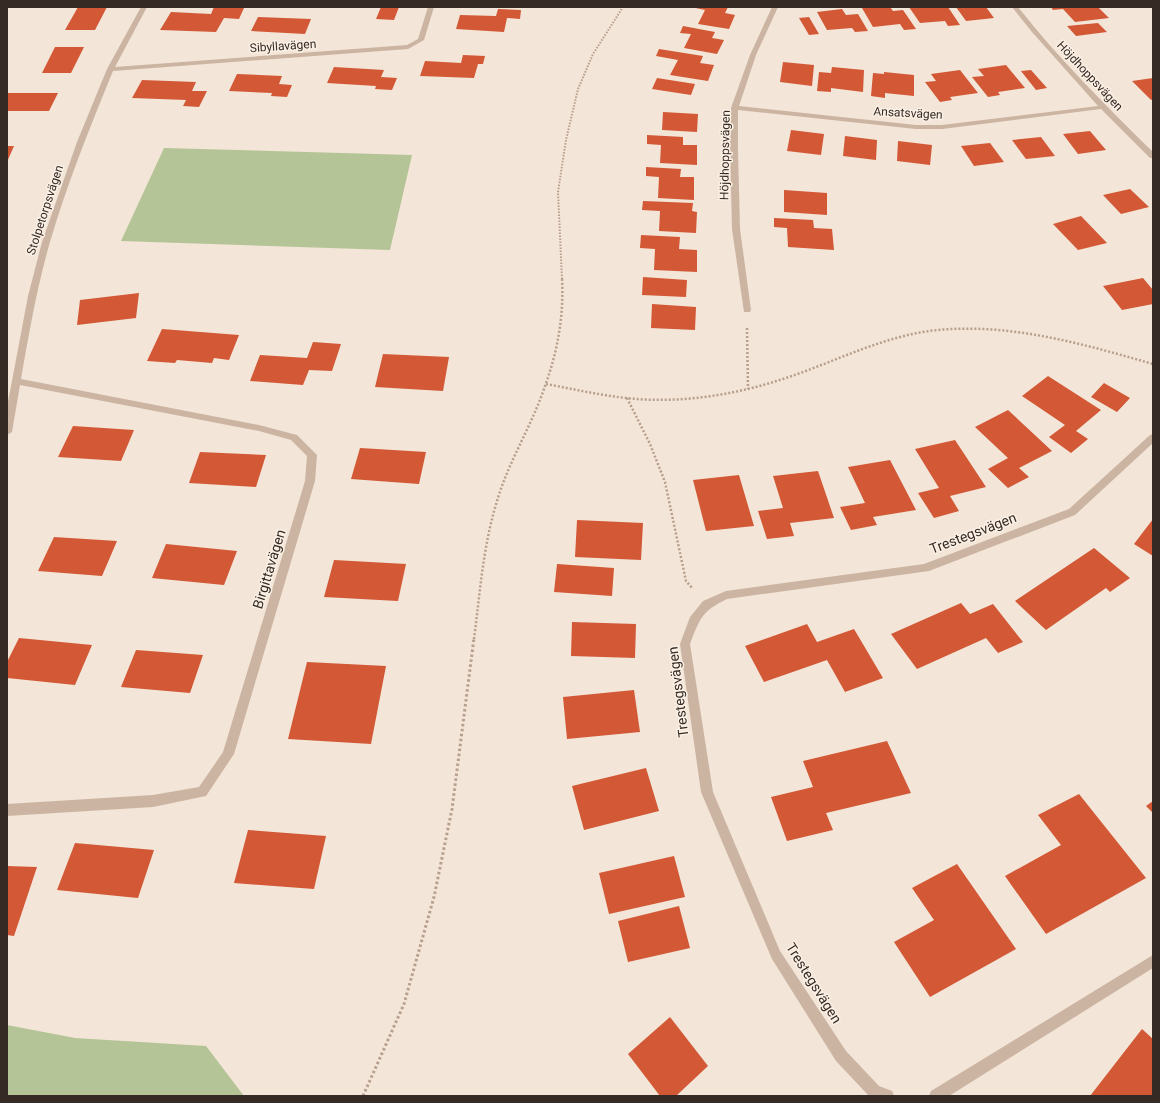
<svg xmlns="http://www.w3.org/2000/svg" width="1160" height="1103" viewBox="0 0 1160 1103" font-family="Roboto,sans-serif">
  <rect width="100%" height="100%" fill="#f3e5d7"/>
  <path fill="#b5c496" d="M164,148l248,7 -22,95 -269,-9z
    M7,1025l68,13 131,8 38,50h-237z"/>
  <path fill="#d25836" d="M78,7h29l-12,23h-30z
    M214,7l30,1 -5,11 -15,-1 -8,14 -56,-2 11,-18 40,2z
    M381,7h18l-5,13 -18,-1z
    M691,7h37l-3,6 10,2 -6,14 -31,-5 7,-14z
    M890,7l3,4 10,-1 13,19 -12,1 -4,-6 -27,3 -11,-19z
    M909,7h39l12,18 -12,1 -3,-5 -25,2z
    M956,7h30l8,11 -28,3z
    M1051,7h47l11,11 -34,4 -12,-13 -10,1z
    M498,9l23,1 -1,9 -13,-1 -3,14 -48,-3 4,-14 36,1z
    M842,9l4,6 12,-1 10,17 -13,1 -3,-4 -25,2 -10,-18z
    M258,17l53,2 -6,15 -54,-3z
    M809,17l10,17 -10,1 -10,-17z
    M1098,23l9,9 -31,4 -9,-10z
    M683,26l32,6 -3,6 12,2 -7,14 -33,-6 7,-14 -11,-1z
    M55,47h29l-13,26h-29z
    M659,49l44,7 -3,7 14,2 -6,16 -38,-6 8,-15 -22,-4z
    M463,55l22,1 -2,8h-5l-4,14 -54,-2 5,-15 36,2z
    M783,62l31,3 -2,21 -32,-4z
    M1006,65l19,23 -27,4 2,3 -12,2 -16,-20 12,-1 -6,-7z
    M334,67l50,3 -3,7 16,1 -5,12 -17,-1 1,-3 -49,-3z
    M832,67l32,3 -1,22 -32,-4v4l-14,-1 2,-19 12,1z
    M960,70l18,23 -28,4 2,3 -12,2 -15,-20 11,-1 -5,-7z
    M1031,70l16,18 -11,2 -15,-19z
    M884,72l30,3v21l-29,-3v5l-14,-2 2,-23 11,1z
    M237,74l45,2 -3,8 13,1 -5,12 -16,-1 1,-3 -43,-2z
    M657,78l38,6 -4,11 -39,-6z
    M1153,78v21l-2,1 -19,-19z
    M142,80l54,2 -4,9h15l-8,16 -16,-1 3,-6 -54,-2z
    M7,93h51l-9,18h-42z
    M663,112l35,2 -1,18 -35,-2z
    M791,130l33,4 -3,21 -34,-4z
    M1090,131l16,19 -28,4 -15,-20z
    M647,135l36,2v8h14v20l-37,-2 1,-18 -14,-1z
    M845,136l32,4 -1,20 -33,-4z
    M1041,137l14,19 -29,3 -14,-19z
    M898,141l34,4 -2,20 -33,-4z
    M990,143l14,19 -30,4 -13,-20z
    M7,146h7l-7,16z
    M646,167l35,2 -1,8h14v23l-36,-2 1,-21 -13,-1z
    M1130,189l19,18 -28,7 -18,-19z
    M784,190l43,3v22l-43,-3z
    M643,201l50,2 -1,8 5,1 -1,21 -37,-2 1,-20 -18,-1z
    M1081,216l26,27 -29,7 -25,-26z
    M774,218l39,2 1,8 18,1 2,21 -46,-3 -1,-19 -13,-1z
    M641,235l39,2 -1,12 18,1v22l-43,-2 1,-21 -15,-1z
    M643,277l44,3 -1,17 -44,-2z
    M1143,278l10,12v14l-31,6 -19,-24z
    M139,293l-3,25 -59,7 3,-25z
    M652,304l44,3 -1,23 -44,-2z
    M162,329l77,6 -10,25 -15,-2 -2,5 -35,-3 -2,3 -28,-2z
    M313,342l28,2 -9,27 -23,-1 -6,15 -53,-4 10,-26 47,3z
    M383,354l66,3 -6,34 -68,-4z
    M1048,376l53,34 -25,21 12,8 -17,14 -22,-16 16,-12 -43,-29z
    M1104,383l26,15 -13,14 -26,-15z
    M1008,410l44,41 -33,17 10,9 -21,11 -20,-19 20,-11 -33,-31z
    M73,426l61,4 -13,31 -63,-4z
    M955,440l31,47 -36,9 9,15 -25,7 -16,-25 21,-5 -24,-39z
    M360,448l66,4 -7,32 -68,-5z
    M200,452l66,3 -10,32 -67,-4z
    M890,460l26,50 -43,7 4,8 -26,5 -11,-23 25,-4 -17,-36z
    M818,471l16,47 -44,5 4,13 -27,3 -9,-28 25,-3 -10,-32z
    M739,475l15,51 -48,5 -13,-51z
    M1153,519v37l-19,-12z
    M577,520l66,3 -2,37 -66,-3z
    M54,537l63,4 -15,35 -64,-5z
    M166,544l71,7 -13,34 -72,-7z
    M1094,548l36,30 -20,14 -4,-4 -60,42 -31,-29z
    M334,560l72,4 -8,37 -74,-4z
    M557,564l57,4 -2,28 -58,-4z
    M961,603l9,11 23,-10 30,38 -25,11 -12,-15 -69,31 -26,-35z
    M572,622l64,2 -1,34 -64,-2z
    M807,624l10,18 37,-13 29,49 -38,14 -18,-32 -63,22 -19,-36z
    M19,638l73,7 -17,40 -68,-7v-16z
    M136,650l67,5 -13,38 -69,-6z
    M307,662l79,4 -15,78 -83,-5z
    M634,690l6,42 -73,7 -4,-42z
    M887,741l24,52 -85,20 7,17 -46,11 -16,-44 42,-10 -10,-26z
    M646,768l13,43 -75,19 -12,-44z
    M1079,794l67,84 -100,56 -41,-58 56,-31 -23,-30z
    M1153,801v12l-7,-7z
    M248,830l78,6 -12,53 -80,-6z
    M75,843l79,7 -16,48 -81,-8z
    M674,856l11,41 -76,17 -10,-41z
    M957,864l59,85 -86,48 -36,-55 40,-22 -22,-32z
    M7,866l30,1 -23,69 -7,-1z
    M679,906l11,42 -62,14 -10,-41z
    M670,1017l38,49 -32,30h-16l-32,-42z
    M1142,1029l11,10v57h-63z"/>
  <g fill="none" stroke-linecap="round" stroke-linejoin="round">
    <path stroke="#b89e8c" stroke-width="2" stroke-dasharray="1.5 1.5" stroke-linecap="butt" d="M562,279l-4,-87 8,-52 12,-51 15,-35 30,-47"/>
    <path stroke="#b89e8c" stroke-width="2.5" stroke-dasharray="2 2" stroke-linecap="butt" d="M747,328l1,61
      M546,384c27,5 53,11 80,14 54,6 109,-3 160,-20 51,-17 99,-43 152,-48 73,-7 145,14 215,34
      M627,398l23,46 15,38 21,99 7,8
      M474,639c6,-46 9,-93 23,-138 12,-41 36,-77 49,-118 12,-33 18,-69 16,-105"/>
    <path stroke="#b89e8c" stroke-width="3" stroke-dasharray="2.5 2.5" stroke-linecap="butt" d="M363,1096l41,-92 30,-107 18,-88 22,-171"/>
    <path fill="#ccb4a2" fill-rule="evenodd" d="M141,7h6l-32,60 292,-22 11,-6 10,-32h6l-10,33 -16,9 -295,22c-23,56 -46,113 -63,171 -13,45 -21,91 -29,137l238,46 38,10 20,20 -2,26 -81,273 -28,42 -53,11 -146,9v-12l146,-9 46,-8 24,-35 82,-271 2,-25 -16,-16 -32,-9 -239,-46 -8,47 -5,3v-28l5,-26 16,-85 14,-54 35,-100 30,-73z
      M772,7h6l-22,48 -17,51 177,19h26l156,-19 -66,-74 -20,-25h6c41,52 88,99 135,145v6h-3l-49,-49 -159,20h-26l-178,-19v39l2,80 11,81 -1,2h-6l-12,-83 -2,-80 1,-41 19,-53z
      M1153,434v9l-78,72 -146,56 -202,28c-25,12 -27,19 -37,45l23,148 67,159 66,100 33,35 13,5 2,5h-25l-33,-35 -64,-102 -71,-167 -21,-148 10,-27 13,-16 23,-10 198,-27 145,-55 81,-74z
      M1153,955v13l-204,128h-20l2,-5z"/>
  </g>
  <g text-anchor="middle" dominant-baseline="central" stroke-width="3" stroke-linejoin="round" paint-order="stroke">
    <g font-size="12" fill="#362a25" stroke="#fbf0e4">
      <text transform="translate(283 46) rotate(-4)">Sibyllavägen</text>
      <text transform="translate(1090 76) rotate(47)">Höjdhoppsvägen</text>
      <text transform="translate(908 113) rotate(3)">Ansatsvägen</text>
      <text transform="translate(725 155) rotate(-89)">Höjdhoppsvägen</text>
      <text transform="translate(45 210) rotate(-72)">Stolpetorpsvägen</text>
    </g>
    <g font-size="14" fill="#362a25" stroke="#fbf0e4">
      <text transform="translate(973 533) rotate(-21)">Trestegsvägen</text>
      <text transform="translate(269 569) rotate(-73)">Birgittavägen</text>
      <text transform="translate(678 692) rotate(-97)">Trestegsvägen</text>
      <text transform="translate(814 983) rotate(58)">Trestegsvägen</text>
    </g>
  </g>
  <rect width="1160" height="1103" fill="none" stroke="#362a25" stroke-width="16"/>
</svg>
